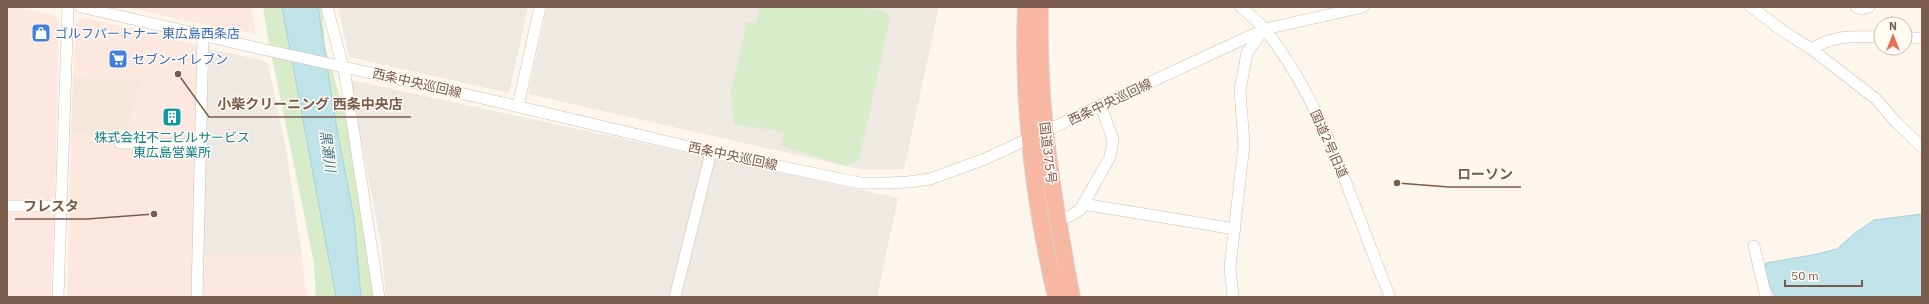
<svg xmlns="http://www.w3.org/2000/svg" width="1929" height="304" viewBox="0 0 1929 304" font-family="'IBM Plex Sans','Noto Sans JP',sans-serif">
  <rect width="100%" height="100%" fill="#fdf6ec"/>
  <path fill="#f5e8da" d="M73,76l69,5 -17,51h-54z"/>
  <path fill="#fde8e0" d="M7,7h9l38,8 5,6 -4,174 -6,5 -42,1z
    M126,7h125l5,27 -74,-14z
    M83,17l110,27 5,3 -6,250h-125l4,-165h54l16,-51 -68,-5 3,-53z
    M7,211h42l5,5 -3,81h-44z
    M203,255h99l4,42h-104z"/>
  <path fill="#efe9e4" d="M338,7h190l-19,86 -160,-36z
    M547,7h392l-35,162 -40,1 -336,-76z
    M209,49l52,11 7,4 18,85 16,106h-99z
    M350,80l548,118 -21,99h-491l-5,-53z"/>
  <path fill="#d8ecc9" d="M263,7h59l3,39 34,117 18,134h-61l-2,-34 -46,-225z
    M760,7h99l26,4 5,7 -31,142 -13,6 -64,-20 2,-14 -50,-8 -3,-31 16,-71 9,1z"/>
  <path fill="#bfe3e8" stroke="#a5d3da" d="M282,7h36l18,117 18,94 7,79h-25z
    M1922,214v83h-147l-12,-28 3,-6 51,-9 20,-5 18,-16 19,-13z"/>
  <g fill="none" stroke-linecap="round" stroke-linejoin="round">
    <defs>
      <path id="minor" d="M81,7l181,42 177,39 272,64 149,31h27l21,-1 22,-3 55,-20 280,-130 98,-22
        M327,7l18,68 34,222
        M1241,7c8,7 17,14 24,23 60,73 89,181 125,267
        M1751,7l28,21 35,23 62,48 19,22 27,26
        M1856,7l6,2 7,-2
        M1905,38h17
        M1811,49c26,-15 41,-12 70,-12
        M518,106l22,-99
        M120,143l80,2
        M1083,204l152,25
        M7,206h55
        M1058,220l12,-4 10,-6 30,-53 3,-17 -12,-34
        M1754,246l12,51
        M58,297l10,-290
        M197,297l6,-262
        M675,297l36,-145
        M1233,297l-3,-30 14,-122 -4,-55 7,-37 17,-24"/>
      <path id="highway" d="M1026,7c-4,97 8,195 30,290
        M1040,7c-2,75 6,150 20,224 4,22 7,44 12,66"/>
    </defs>
    <use href="#minor" stroke="#d1beb0" stroke-width="12"/>
    <use href="#highway" stroke="#dad1cd" stroke-width="18"/>
    <use href="#minor" stroke="#fff" stroke-width="11"/>
    <use href="#highway" stroke="#f7b7a3" stroke-width="16"/>
  </g>
  <defs>
    <symbol id="shop-square" viewBox="-11 -11 22 22"><rect x="-9" y="-9" width="18" height="18" rx="4" fill="#3f7fe0" stroke="#fffaf3"/><path d="M-5-2.5h2.3a2.7 3.5 0 0 1 5.4 0H5L5.5 6h-11ZM-1.5-2.5h3a1.5 2.3 0 0 0-3 0Z" fill="#fff"/></symbol>
    <symbol id="supermarket-square" viewBox="-11 -11 22 22"><rect x="-9" y="-9" width="18" height="18" rx="4" fill="#3f7fe0" stroke="#fffaf3"/><path d="M-6-5.5h2.5l.6 2H6L4.5 2H-2.5L-4.4-4H-6ZM-1.5 3.2a1.3 1.3 0 1 0 .1 0ZM3 3.2a1.3 1.3 0 1 0 .1 0Z" fill="#fff"/></symbol>
    <symbol id="building-square" viewBox="-11 -11 22 22"><rect x="-9" y="-9" width="18" height="18" rx="4" fill="#0f9aa8" stroke="#fffaf3"/><path d="M-4-6H4V6H1V3H-1V6H-4ZM-2.5-4.3h1.7v1.8h-1.7ZM.8-4.3h1.7v1.8H.8ZM-2.5-1h1.7V.8h-1.7ZM.8-1h1.7V.8H.8Z" fill="#fff"/></symbol>
  </defs>
  <g fill-rule="evenodd">
    <use href="#shop-square" x="30" y="22" width="22" height="22"/>
    <use href="#supermarket-square" x="107" y="48" width="22" height="22"/>
    <use href="#building-square" x="161" y="106" width="22" height="22"/>
  </g>
  <g text-anchor="middle" dominant-baseline="central" stroke-width="3" stroke-linejoin="round" paint-order="stroke">
    <g font-size="13" fill="#366cbe" stroke="#fffaf3" text-anchor="start">
      <text x="55" y="33">ゴルフパートナー 東広島西条店</text>
      <text x="132" y="59">セブン-イレブン</text>
    </g>
    <g font-size="13" fill="#7a5c4d" stroke="#fffaf3">
      <text transform="translate(417 83) rotate(13)">西条中央巡回線</text>
      <text transform="translate(1110 102) rotate(-25)">西条中央巡回線</text>
      <text transform="translate(1329 144) rotate(66)">国道2号旧道</text>
      <text transform="translate(1048 153) rotate(83)">国道375号</text>
      <text transform="translate(733 156) rotate(12)">西条中央巡回線</text>
    </g>
    <g font-size="13" fill="#0d838f" stroke="#fffaf3">
      <text x="172" y="137">株式会社不二ビルサービス<tspan x="172" dy="15">東広島営業所</tspan></text>
    </g>
    <g font-size="14" font-style="italic" fill="#437c86" stroke="#fffaf3">
      <text transform="translate(328 151) rotate(82)">黒瀬川</text>
    </g>
  </g>
  <path fill="none" stroke="#7a5c4d" stroke-width="1.5" d="M178 74L209 117H411M1397 183L1449 187H1521M154 214L87 219H15"/>
  <g fill="#7a5c4d" stroke="#fffaf3" stroke-width="1.5">
    <circle cx="178" cy="74" r="4"/>
    <circle cx="1397" cy="183" r="4"/>
    <circle cx="154" cy="214" r="4"/>
  </g>
  <g font-size="14" text-anchor="middle" font-weight="bold" fill="#7a5c4d" stroke="#fffaf3" stroke-width="3" stroke-linejoin="round" paint-order="stroke">
    <text x="310" y="109">小柴クリーニング 西条中央店</text>
    <text x="1485" y="179">ローソン</text>
    <text x="51" y="211">フレスタ</text>
  </g>
  <rect width="1929" height="304" fill="none" stroke="#7a5c4d" stroke-width="16"/>
  <g transform="translate(1893 36)"><circle r="19" fill="#fffaf3" stroke="#cabbb1"/>
  <path d="M0-3L7 15L0 10L-7 15Z" fill="#e76f51"/>
  <text y="-6" font-size="11" font-weight="bold" text-anchor="middle" fill="#7a5c4d">N</text>
  </g>
  <path d="M1785 280v6h77v-6" fill="none" stroke="#7a5c4d" stroke-width="2"/>
  <text x="1791" y="280" font-size="12" fill="#7a5c4d" stroke="#fffaf3" stroke-width="3" paint-order="stroke">50 m</text>
</svg>
